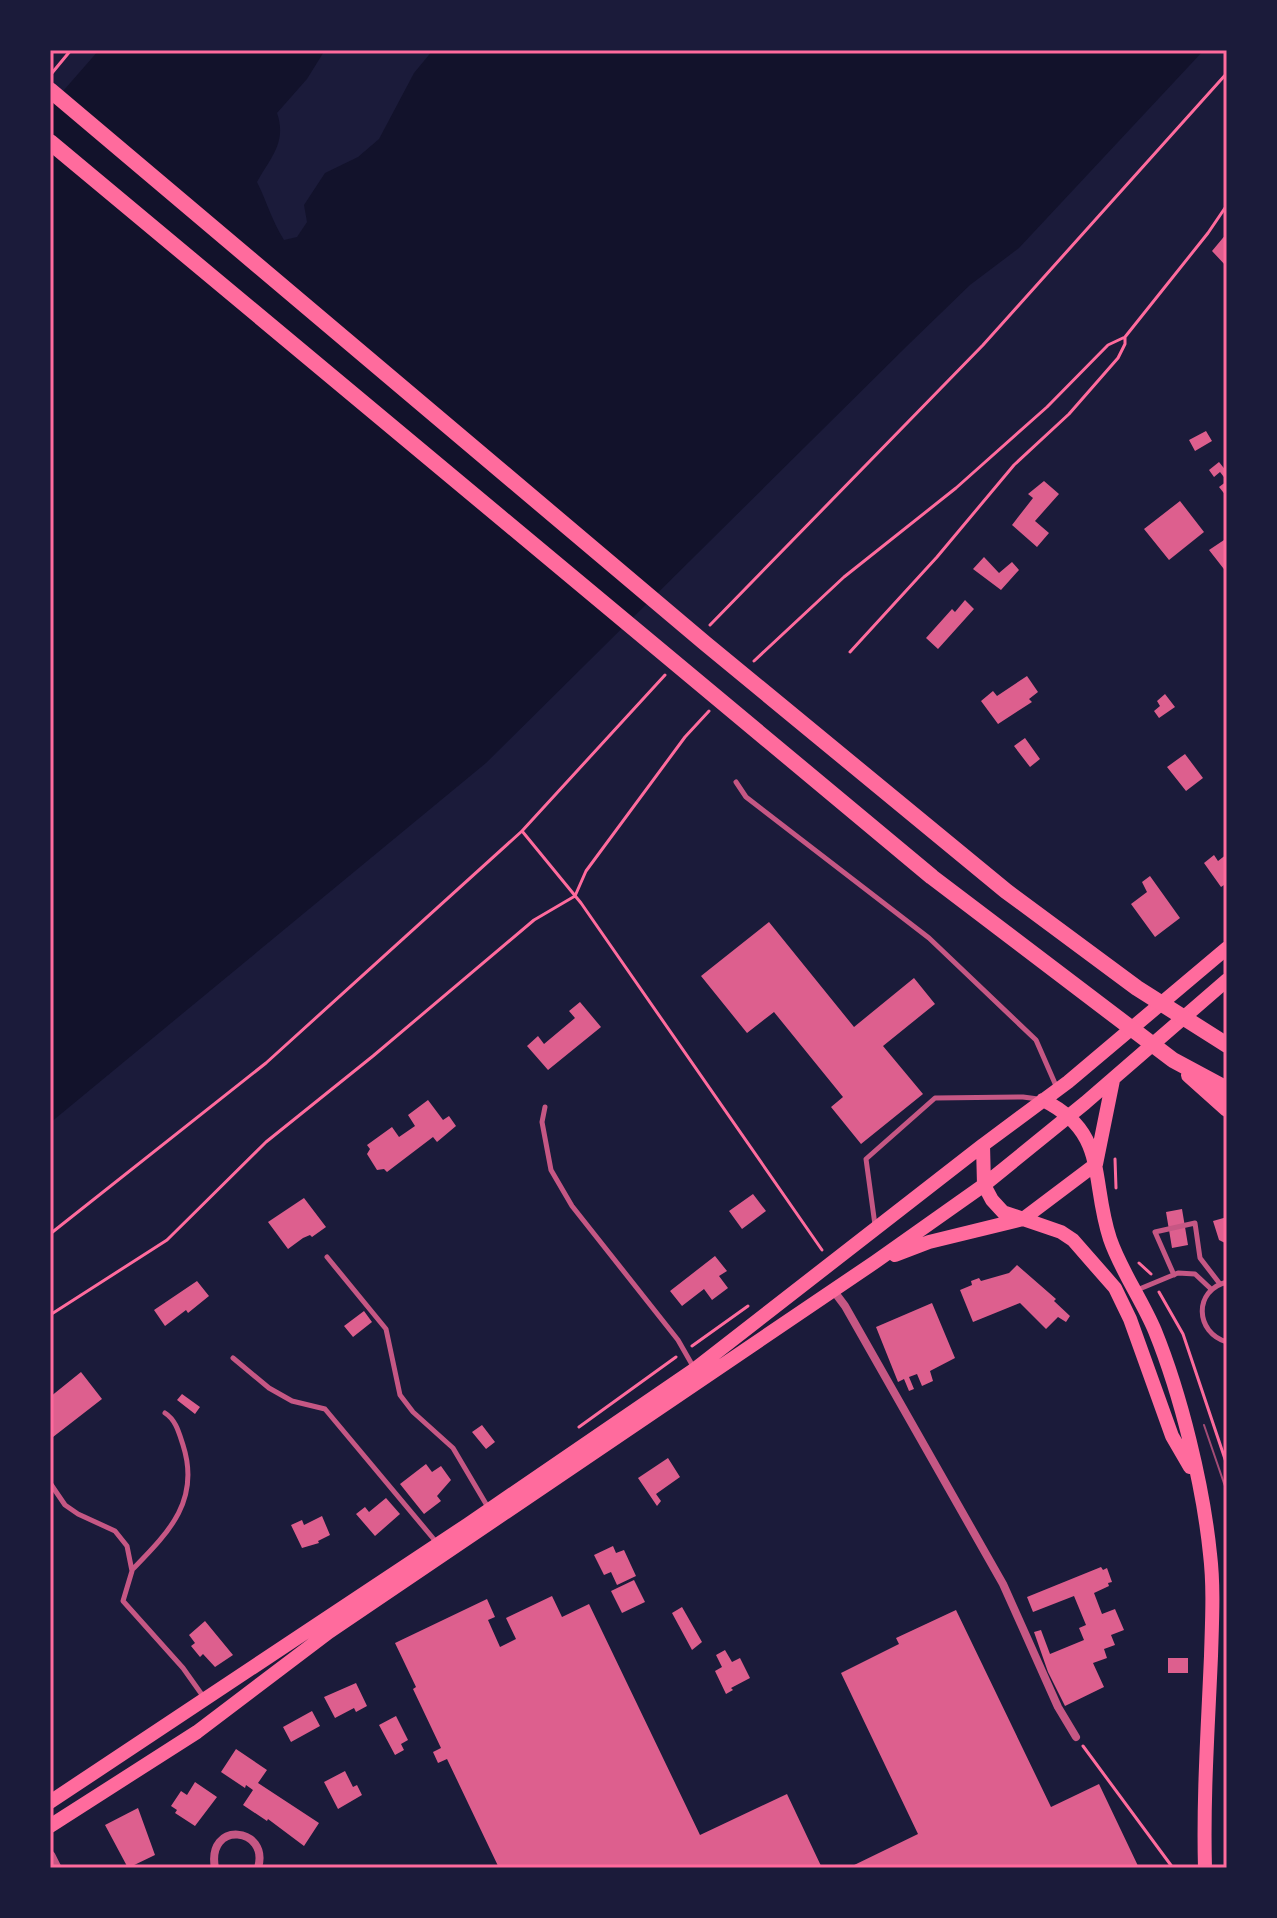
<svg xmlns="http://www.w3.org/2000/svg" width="1277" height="1918" viewBox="0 0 1277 1918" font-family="'Fira Sans',sans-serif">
  <rect width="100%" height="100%" fill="#1b1b3a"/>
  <path fill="#12122b" d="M99,50h226l-18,29 -30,34c10,29 -6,44 -20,69 10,20 15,39 27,58l13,-3 10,-15 -3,-17 21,-32 33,-16 21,-18 35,-66 19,-23h771l-185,198 -49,37 -62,60 -422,418 -436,360v-1017z"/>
  <path fill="#dd5f8e" d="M1227,233v34l-15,-16z
    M1206,431l6,10 -17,10 -6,-11z
    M1219,462l8,10v25l-8,-10 8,-6 -7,-9 -6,5 -5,-7z
    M1044,481l15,13 -24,27 14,12 -12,14 -25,-22 21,-27 -5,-4z
    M1180,501l24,31 -35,28 -25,-31z
    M1227,538v35l-18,-23z
    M984,557l15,16 13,-11 7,8 -18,20 -28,-21z
    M965,600l9,9 -36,40 -12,-11 26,-29 3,3z
    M1027,676l11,16 -9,7 3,3 -34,22 -17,-23 12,-10 4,5z
    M1165,694l10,13 -16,11 -5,-7 6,-5 -3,-5z
    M1025,738l15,21 -10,8 -16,-21z
    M1185,754l18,24 -17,13 -19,-24z
    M1227,854v29l-6,4 -17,-24 10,-8 4,6z
    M1150,876l30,42 -25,19 -24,-33 16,-12 -5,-10z
    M769,922l85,105 60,-49 21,26 -52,42 40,48 -62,50 -30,-37 12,-10 -69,-85 -27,21 -46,-57z
    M580,1002l21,25 -53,43 -21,-24 11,-10 6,8 31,-26 -6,-7z
    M428,1100l15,20 6,-4 7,10 -19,16 -4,-5 -46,35 -3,-3 -7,1 -10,-16 3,-5 -3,-4 25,-18 7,10 16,-11 -7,-11z
    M753,1194l13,17 -24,18 -13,-18z
    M304,1198l22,29 -14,10 -2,-2 -7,3 -15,11 -20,-27z
    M1182,1209l6,36 -16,3 -6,-36z
    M1227,1217v27l-8,-4 -6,-19z
    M715,1256l12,15 -8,5 9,12 -16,12 -8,-11 -22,17 -12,-15z
    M1017,1265l39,34 -2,2 16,15 -4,6 -8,-5 -12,12 -26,-26 -47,19 -13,-32 12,-5 -1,-4 8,-3 2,3 28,-8z
    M197,1281l12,15 -21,17 -2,-3 -21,16 -11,-16z
    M932,1303l23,55 -25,13 3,10 -11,5 -5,-12 -8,3 5,12 -5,2 -5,-12 -6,3 -22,-55z
    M364,1311l8,11 -19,15 -9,-11z
    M81,1372l21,27 -49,38 -3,-4v-36z
    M182,1394l18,13 -5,7 -18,-14z
    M482,1425l13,17 -9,7 -14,-17z
    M668,1458l12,19 -24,17 5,7 -4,5 -19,-28z
    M426,1464l6,8 9,-6 10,14 -14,16 4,5 -17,13 -24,-30z
    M386,1498l14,16 -25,22 -19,-22 9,-7 4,5z
    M322,1516l8,19 -12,6 1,2 -17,5 -11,-23 11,-5 2,5z
    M613,1546l3,7 8,-3 12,26 -19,9 -6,-13 -7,3 -10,-20z
    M1101,1567l2,3 4,-2 5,14 -4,1 1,3 -15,7 8,21 13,-5 9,21 -13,5 4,10 -11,4 3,9 -14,5 11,24 -39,19 -17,-34 -14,-40 7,-2 9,24 34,-14 -5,-12 7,-3 -12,-29 -41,16 -6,-15z
    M634,1580l11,22 -23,11 -11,-22z
    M552,1596l10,21 27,-13 111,231 87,-41 35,74h-323l-52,-109 -9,4 -5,-11 8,-4 -28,-59 3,-2 -21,-44 92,-44 8,18 -7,3 12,27 16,-8 -10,-21z
    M682,1607l20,35 -10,8 -20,-37z
    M956,1610l95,197 48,-23 40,84h-204l-1,-3 -6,3h-80l70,-34 -77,-161 58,-29 -3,-6z
    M205,1621l28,34 -18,12 -12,-13 -3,3 -9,-11 4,-3 -6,-8z
    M725,1650l7,12 8,-4 10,20 -19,10 2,2 -7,4 -11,-23 7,-4 -6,-12z
    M1168,1658h20v15h-20z
    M356,1683l11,23 -11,6 -2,-4 -19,10 -11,-21z
    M312,1711l8,15 -29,16 -8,-15z
    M396,1716l12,24 -7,4 3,6 -9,5 -16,-30z
    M236,1749l31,21 -9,13 61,40 -15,23 -36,-27 -1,2 -24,-16 10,-15 -7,-5 -1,3 -24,-16z
    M345,1771l8,16 4,-2 5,10 -24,14 -14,-27z
    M195,1782l22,15 -22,29 -20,-13 2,-3 -6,-4 10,-15 6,4z
    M138,1808l17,47 -27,13 -23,-43z"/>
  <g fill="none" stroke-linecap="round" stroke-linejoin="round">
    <path stroke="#ff6b9d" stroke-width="3" d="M52,73l19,-23
      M710,625l273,-280 244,-272
      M850,652l87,-95 77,-92 55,-51 49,-56 7,-14v-7
      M754,661l90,-84 112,-89 91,-81 61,-62 17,-8 83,-104 19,-28
      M522,831l59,72 241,347
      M1115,1159l1,29
      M50,1234l216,-171 256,-232 143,-156
      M1139,1263l12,11
      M1159,1292l24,42 44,131
      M50,1315l117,-75 99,-98 107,-86 161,-136 41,-24 11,-25 99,-134 24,-26
      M692,1346l56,-40
      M579,1427l97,-70
      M1083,1746l90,122"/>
    <path stroke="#c65784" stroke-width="5" d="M736,782l10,15 183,141 107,102 21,48
      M545,1107l-3,15 9,48 21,36 106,134 16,28
      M875,1225l-9,-66 69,-61 88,-1 15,2
      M327,1257l59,72 14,66 13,17 40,36 36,61
      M1174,1275l-19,-43 40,-9 5,35 20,26
      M1227,1282c-34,8 -32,51 0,60
      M1137,1290l41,-17 17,1 16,15
      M233,1358l36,30 23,13 33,8 112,134
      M50,1483l15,22 13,9 37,17 12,15 5,25 -9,30 60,67 22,31
      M132,1570c36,-37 69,-69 51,-125 -4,-12 -7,-25 -18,-32"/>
    <path stroke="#c65784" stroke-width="8" d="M833,1290l12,16 158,278 55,123 18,30
      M215,1868c-9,-48 55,-41 43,0"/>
    <path stroke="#c65784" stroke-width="11" d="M50,1856l6,12"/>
    <path stroke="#ff6b9d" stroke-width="14" d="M1043,1100c66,33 47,79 67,139 11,32 32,61 45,92 26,64 48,154 55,223 4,33 2,68 1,102 -3,71 -8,142 -6,212
      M983,1145l1,40 8,15 11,12 58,20 12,8 42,48 15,31 42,117 18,31
      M895,1255l34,-13 94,-23 73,-55 17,-84
      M50,1802l417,-277 228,-156 288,-224 85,-63 159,-134
      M50,1826l147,-94 132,-100 546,-370 109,-77 101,-82 142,-123"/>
    <path stroke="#ff6b9d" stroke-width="16" d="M50,90l656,554 300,247 131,97 90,57
      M50,142l882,735 241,183 54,29
      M1189,1075l38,34"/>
    <path stroke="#a44b75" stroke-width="2" d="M1204,1425l23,67
      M1227,1717v31"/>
  </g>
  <rect width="1277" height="1918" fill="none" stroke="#1b1b3a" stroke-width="104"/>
  <rect x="52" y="52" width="1173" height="1814" fill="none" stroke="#ff6b9d" stroke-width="3"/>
</svg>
